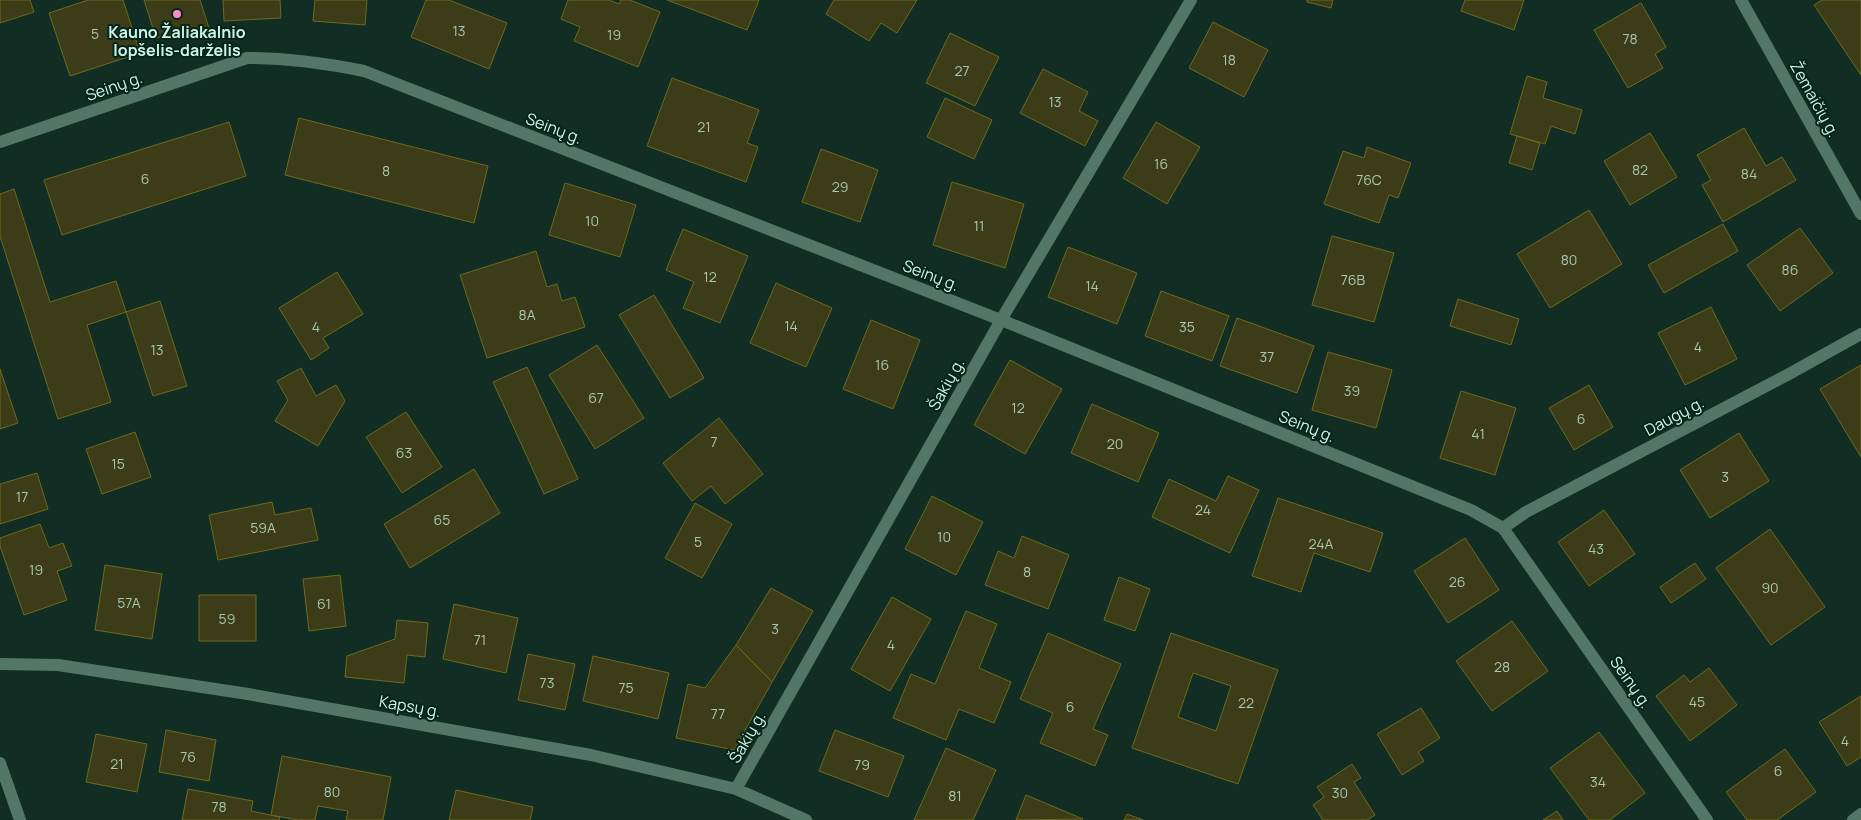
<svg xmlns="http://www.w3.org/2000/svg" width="1861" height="820" viewBox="0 0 1861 820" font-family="Manrope,sans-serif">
  <rect width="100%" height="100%" fill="#122e24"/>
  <path fill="#3d3c19" stroke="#6c6b1c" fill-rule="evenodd" d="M0,0h30l4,12 -34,11z
    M88,0h35l17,53 -70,23 -21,-63z
    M144,0h56l9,28 -36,11 -1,-5 -16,4z
    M223,0h57l1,18 -57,3z
    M315,0h52l-2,25 -52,-4z
    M426,0h23l58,23 -18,46 -78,-32z
    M568,0h41l10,4 2,-4h9l30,12 -22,55 -64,-26 6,-14 -19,-8z
    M667,0h92l-12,30z
    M834,0h83l-20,33 -16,-10 -12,18 -43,-27z
    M1307,0h26l-2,8 -24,-6z
    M1465,0h59l-10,30 -53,-19z
    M1822,0h39v75l-47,-70z
    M1641,3l25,44 -11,7 8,14 -35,20 -34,-58z
    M1213,22l55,28 -24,47 -55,-29z
    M950,33l49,24 -24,49 -49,-23z
    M1043,69l45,23 -9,19 19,10 -13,25 -65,-33z
    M1527,76l20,6 -4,16 39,12 -7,24 -24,-8 -6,18 -35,-10z
    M672,78l87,32 -12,33 11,4 -12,35 -99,-36z
    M945,98l47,22 -18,39 -47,-22z
    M299,118l189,48 -14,57 -189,-48z
    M229,122l17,54 -184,59 -18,-55z
    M1156,122l44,25 -33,57 -44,-26z
    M1744,128l22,38 16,-9 14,23 -73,42 -21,-37 9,-5 -14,-25z
    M1650,133l27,44 -47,28 -26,-44z
    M1517,136l23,7 -8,27 -23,-7z
    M1367,147l44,16 -13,35 -9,-3 -10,28 -55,-19 19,-53 21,7z
    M821,149l57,21 -18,52 -58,-20z
    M952,182l72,22 -19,64 -72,-23z
    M565,183l71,22 -16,52 -71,-22z
    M14,189l36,113 66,-21 10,31 -39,13 24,77 -53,17 -58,-183v-42z
    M1589,210l33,54 -72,44 -33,-54z
    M1723,224l15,27 -74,42 -16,-28z
    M1800,228l33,45 -53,38 -33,-46z
    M683,229l65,27 -28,67 -37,-15 11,-26 -28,-12z
    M1332,236l62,17 -20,69 -62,-17z
    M1068,247l69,26 -20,51 -69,-27z
    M536,251l11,36 10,-3 5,17 13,-4 10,30 -98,31 -27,-83z
    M337,272l26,42 -40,24 6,10 -18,12 -32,-52z
    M776,283l56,25 -26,59 -56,-24z
    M1161,291l68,25 -17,45 -67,-25z
    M654,295l50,83 -34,20 -51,-83z
    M1458,299l61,20 -8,26 -61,-19z
    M160,301l27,85 -34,10 -27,-84z
    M1711,307l26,52 -52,26 -27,-52z
    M1237,318l77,28 -17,47 -77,-27z
    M871,320l49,20 -27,69 -50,-20z
    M597,345l47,73 -49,31 -46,-74z
    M1328,352l64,18 -16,58 -64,-18z
    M1010,360l52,29 -37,65 -51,-29z
    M1861,365v92l-41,-68z
    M527,367l51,112 -34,15 -51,-112z
    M301,368l15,28 20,-11 9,16 -27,45 -43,-25 13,-21 -11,-19z
    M0,369l18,54 -18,6z
    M1589,385l24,42 -39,23 -25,-42z
    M1461,391l55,17 -21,67 -55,-17z
    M1092,404l67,29 -21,49 -67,-29z
    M406,412l36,55 -40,26 -36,-56z
    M719,418l44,56 -38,30 -14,-18 -19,15 -29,-38z
    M135,432l16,45 -49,17 -16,-45z
    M1739,433l30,48 -59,37 -30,-48z
    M474,469l26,44 -90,55 -26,-44z
    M37,473l11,36 -48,15v-40z
    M1228,476l31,14 -29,63 -78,-36 17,-38 47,22z
    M932,496l51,26 -27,53 -51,-26z
    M1278,498l105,35 -13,39 -56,-19 -13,39 -49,-16z
    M272,502l3,13 36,-7 7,32 -100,20 -9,-45z
    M695,503l37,21 -30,54 -37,-20z
    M1604,510l31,44 -46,32 -31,-44z
    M40,524l9,24 14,-5 9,23 -15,5 10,29 -43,15 -24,-69v-8z
    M1770,529l55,78 -54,38 -55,-77z
    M1022,536l47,19 -21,54 -63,-24 13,-34 16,7z
    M1465,538l34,52 -51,33 -34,-52z
    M1695,563l11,16 -35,24 -11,-16z
    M105,565l57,9 -10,65 -57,-9z
    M340,575l6,51 -37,5 -6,-52z
    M1119,577l31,12 -15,42 -31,-11z
    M771,588l42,23 -41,71 -36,-37z
    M199,595h57v46h-57z
    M892,597l39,22 -41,72 -39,-22z
    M454,604l64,14 -12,55 -63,-14z
    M966,611l31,13 -18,44 32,14 -17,41 -35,-14 -13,31 -53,-22 18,-44 24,10z
    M397,620l31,3 -3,34 -18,-2 -3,28 -59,-6 2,-21 48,-17z
    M1512,621l36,50 -56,40 -36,-50z
    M1048,633l73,31 -28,65 15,6 -13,31 -55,-23 13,-30 -33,-14z
    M1171,633l107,37 -40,114 -106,-36zM1193,673l38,13 -15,45 -38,-14z
    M736,645l36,37 -38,68 -58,-12 12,-54 17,4z
    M528,654l47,10 -10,46 -47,-10z
    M593,656l76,17 -11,46 -75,-18z
    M1709,668l28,37 -47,36 -34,-45 28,-21 6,7z
    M1861,696v61l-14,9 -28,-44z
    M1421,708l19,30 -22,14 6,9 -22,14 -25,-41z
    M166,730l50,10 -7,41 -50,-9z
    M835,730l69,26 -16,41 -69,-26z
    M1599,732l46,61 -35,27h-21l-39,-52z
    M96,734l51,10 -10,48 -51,-10z
    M946,748l50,22 -23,50h-59z
    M1785,749l31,43 -39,28h-30l-21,-28z
    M282,756l109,21 -8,43h-37l2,-9 -30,-5 -3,14h-17l-27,-5z
    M1352,764l9,14 -7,4 21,33 -8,5h-44l-10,-15 11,-8 -7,-10z
    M188,789l65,12 -2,10 29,6 -1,3h-97z
    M456,790l77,17 -3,13h-81z
    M1026,795l57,24 -67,1z
    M1557,811l6,9h-20z
    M1127,814l16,6h-19z"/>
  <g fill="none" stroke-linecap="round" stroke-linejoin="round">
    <path stroke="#547668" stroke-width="12" d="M1741,0l120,214
      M0,142l247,-84c40,0 77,5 117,13l637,249 470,190 32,18 204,292
      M1503,528l23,-16 263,-138 72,-40
      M0,664l58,1 190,29 343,61 145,34 70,31
      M0,763l20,57
      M736,789l265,-469 190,-320
      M1853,820l8,-6"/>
  </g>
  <circle fill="#fa8fc7" stroke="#07241b" stroke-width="2" cx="177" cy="14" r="5"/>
  <g text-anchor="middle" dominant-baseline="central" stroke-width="4" stroke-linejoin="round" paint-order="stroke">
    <g font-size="14" fill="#a8c7b1">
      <text x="459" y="30">13</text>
      <text x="95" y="33">5</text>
      <text x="614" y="34">19</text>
      <text x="1630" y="38">78</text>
      <text x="1229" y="59">18</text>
      <text x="962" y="70">27</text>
      <text x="1055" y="101">13</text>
      <text x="704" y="126">21</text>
      <text x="1161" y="163">16</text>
      <text x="1640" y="169">82</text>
      <text x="386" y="170">8</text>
      <text x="1749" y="173">84</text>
      <text x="145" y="178">6</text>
      <text x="1369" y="179">76C</text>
      <text x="840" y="186">29</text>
      <text x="592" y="220">10</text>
      <text x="979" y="225">11</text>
      <text x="1569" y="259">80</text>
      <text x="1790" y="269">86</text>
      <text x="710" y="276">12</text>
      <text x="1353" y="279">76B</text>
      <text x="1092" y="285">14</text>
      <text x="527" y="314">8A</text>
      <text x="791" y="325">14</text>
      <text x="316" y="326">4</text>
      <text x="1187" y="326">35</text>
      <text x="1698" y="346">4</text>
      <text x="157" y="349">13</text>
      <text x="1267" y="356">37</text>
      <text x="882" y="364">16</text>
      <text x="1352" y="390">39</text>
      <text x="596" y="397">67</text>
      <text x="1018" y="407">12</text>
      <text x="1581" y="418">6</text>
      <text x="1478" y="433">41</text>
      <text x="714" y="441">7</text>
      <text x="1115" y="443">20</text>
      <text x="404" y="452">63</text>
      <text x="118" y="463">15</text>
      <text x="1725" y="476">3</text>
      <text x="22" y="496">17</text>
      <text x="1203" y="509">24</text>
      <text x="442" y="519">65</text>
      <text x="263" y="527">59A</text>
      <text x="944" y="536">10</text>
      <text x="698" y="541">5</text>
      <text x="1321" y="543">24A</text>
      <text x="1596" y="548">43</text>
      <text x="36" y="569">19</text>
      <text x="1027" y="571">8</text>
      <text x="1457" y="581">26</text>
      <text x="1770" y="587">90</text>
      <text x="129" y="602">57A</text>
      <text x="324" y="603">61</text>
      <text x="227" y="618">59</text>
      <text x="775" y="628">3</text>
      <text x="480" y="639">71</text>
      <text x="891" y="644">4</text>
      <text x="1502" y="666">28</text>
      <text x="547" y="682">73</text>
      <text x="626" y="687">75</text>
      <text x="1697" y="701">45</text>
      <text x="1246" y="702">22</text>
      <text x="1070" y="706">6</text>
      <text x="718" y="713">77</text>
      <text x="1845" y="740">4</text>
      <text x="188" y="756">76</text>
      <text x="117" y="763">21</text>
      <text x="862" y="764">79</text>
      <text x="1778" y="770">6</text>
      <text x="1598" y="781">34</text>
      <text x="332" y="791">80</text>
      <text x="1340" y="792">30</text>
      <text x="955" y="795">81</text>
      <text x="219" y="806">78</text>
    </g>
    <g font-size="16" font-weight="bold" fill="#cbf5e4" stroke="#07241b">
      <text x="177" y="32">Kauno Žaliakalnio<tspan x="177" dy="18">lopšelis-darželis</tspan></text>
    </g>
    <g font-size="16" fill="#cbf5e4" stroke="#07241b">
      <text transform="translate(114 86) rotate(-19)">Seinų g.</text>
      <text transform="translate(1815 99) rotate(61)">Žemaičių g.</text>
      <text transform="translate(554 128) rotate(21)">Seinų g.</text>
      <text transform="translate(931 275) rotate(21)">Seinų g.</text>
      <text transform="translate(946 384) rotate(-61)">Šakių g.</text>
      <text transform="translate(1674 416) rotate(-28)">Daugų g.</text>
      <text transform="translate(1307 426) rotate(22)">Seinų g.</text>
      <text transform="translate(1631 682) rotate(55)">Seinų g.</text>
      <text transform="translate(410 706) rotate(10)">Kapsų g.</text>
      <text transform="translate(747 737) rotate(-60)">Šakių g.</text>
    </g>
  </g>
</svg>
